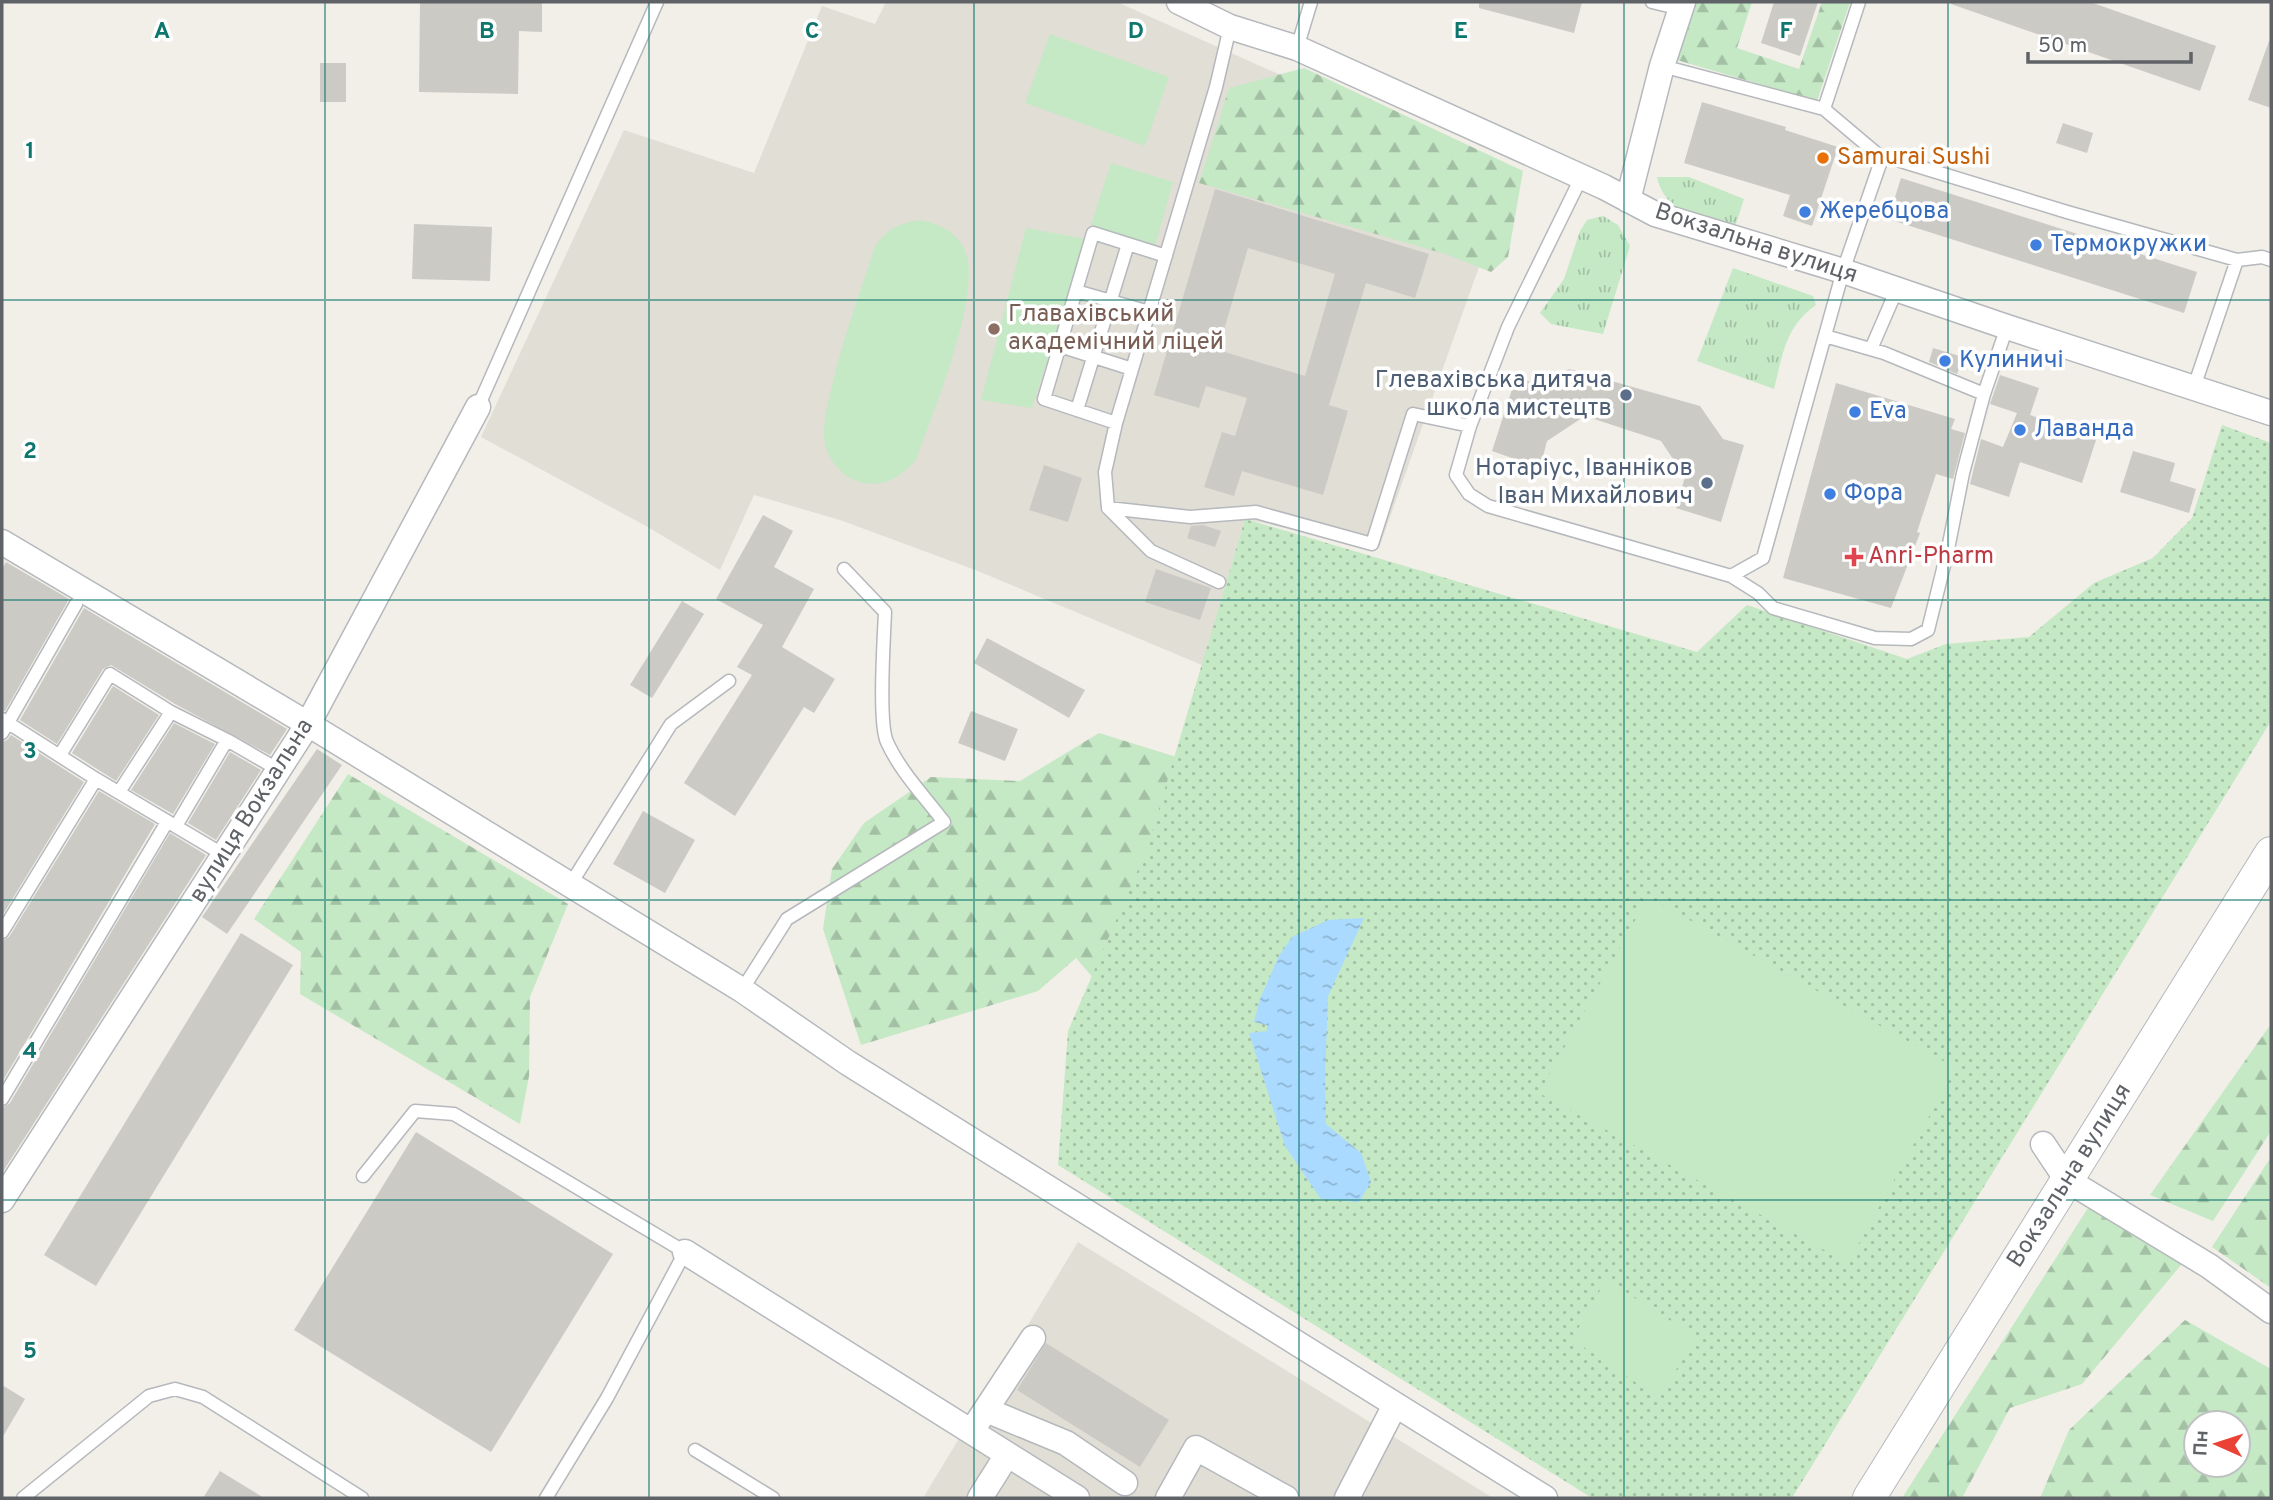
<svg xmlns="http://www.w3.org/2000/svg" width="2273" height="1500" viewBox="0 0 2273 1500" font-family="Overpass,sans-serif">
  <defs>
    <pattern id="grass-tufts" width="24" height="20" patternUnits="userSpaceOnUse" patternTransform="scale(1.75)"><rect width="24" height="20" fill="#c5e8c5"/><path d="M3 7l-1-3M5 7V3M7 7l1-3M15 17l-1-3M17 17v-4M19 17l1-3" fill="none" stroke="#a3c0a4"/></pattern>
    <pattern id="forest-firs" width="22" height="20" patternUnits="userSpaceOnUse" patternTransform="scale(1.75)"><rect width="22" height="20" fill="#c5e8c5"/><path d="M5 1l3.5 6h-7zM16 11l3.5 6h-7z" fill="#a3c0a4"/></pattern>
    <pattern id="park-dots" width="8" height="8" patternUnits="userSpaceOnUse" patternTransform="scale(1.75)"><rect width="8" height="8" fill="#c5e8c5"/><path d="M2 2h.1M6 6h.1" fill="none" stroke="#a3c0a4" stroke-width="1.8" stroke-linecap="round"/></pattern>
    <pattern id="water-ripples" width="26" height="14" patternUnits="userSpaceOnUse" patternTransform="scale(1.75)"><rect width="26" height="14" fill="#aadaff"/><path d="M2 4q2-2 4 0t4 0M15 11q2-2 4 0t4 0" fill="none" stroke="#8eb4d2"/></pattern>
  </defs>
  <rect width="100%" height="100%" fill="#f1efe8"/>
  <path fill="#e1ded6" d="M886,2h231l403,180 -25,40 -116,326 -134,-29 -43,146 -224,-94 -138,-51 -86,-25 -34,75 -74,-44 -165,-89 143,-307 130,43 68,-167 53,18z
    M1078,1242l415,256h-570z"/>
  <path fill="url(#grass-tufts)" d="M1657,177h32l55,22 -10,31c-30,-10 -70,-17 -77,-53z
    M1603,216l15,9 12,21 -27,88 -52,-10 -11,-11 24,-34 16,-48 7,-11z
    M1733,268l80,28 3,9c-31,22 -33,49 -42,84l-77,-28z"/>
  <path fill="url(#forest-firs)" fill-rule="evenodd" d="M1696,2h56l-15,46 62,21 23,-67h28l-33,99 -140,-41z
    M1304,68l219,103 -15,86 -17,15 -46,-18 -246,-71 30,-95z
    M1099,733l97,30 -90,230 -30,-35 -38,33 -177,54 -38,-116 9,-60 32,-46 67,-46 89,4z
    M348,774l220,130 -38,93 -1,79 -9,48 -220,-130 1,-42 -47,-33z
    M2271,1024v107l-58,90 -63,-26z
    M2271,1157v131l-59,-41z
    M2088,1208l98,51 -104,125 -72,24 -48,90h-60z
    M2185,1320l86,49v129h-231l29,-68zM2196,1423h42v42h-42z"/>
  <path fill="url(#park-dots)" d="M2222,425l49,18v278l-479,777h-200l-534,-333 10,-134 79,-182 98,-330 452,133 50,-47 160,54 39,-15 83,-7 65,-54 59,-25 39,-40z"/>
  <path fill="#c5e8c5" d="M1050,34l119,43 -24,69 -120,-43z
    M1111,163l62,19 -18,64 -64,-21z
    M920,220c19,4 34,10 44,28 21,41 -32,167 -48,212 -15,17 -32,28 -56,22 -21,-6 -36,-27 -36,-48 0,-16 4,-33 8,-48 11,-48 28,-93 43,-140 14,-18 22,-22 45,-26z
    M1026,228l60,11 -54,169 -51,-8z
    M1648,897l308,171 -108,195 -309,-170z
    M1606,1280l92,58 -41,59 -85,-58z"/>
  <path fill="url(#water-ripples)" d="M1364,918l-36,78 -3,82 1,46 35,29 10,29 -12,20 -38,-3 -36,-53 -36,-113 18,-2v-6l-13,-3 6,-23 19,-43 13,-19 36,-17z"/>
  <path fill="#cccac5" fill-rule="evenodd" d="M420,2h122v30l-23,-1 -1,63 -99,-2z
    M1479,2h103l-8,31 -95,-25z
    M1774,2h44l-18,54 -39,-13z
    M1952,2h138l126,44 -16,45 -249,-87z
    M2269,41h2v67l-23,-8z
    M320,63h26v39h-26z
    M1702,102l84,25 -1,3 53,17 -26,79 -29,-10 7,-21 -106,-32z
    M2063,123l30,10 -6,20 -31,-10z
    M1901,178l296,94 -13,41 -296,-94z
    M1215,189l214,65 -14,44 -49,-15 -37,122 19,6 -25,84 -81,-24 -8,25 -30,-9 18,-55 13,4 12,-38 -41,-12 -7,22 -45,-13zM1248,248l87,26 -30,102 -87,-26z
    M414,224l78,3 -2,54 -78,-2z
    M1933,348l30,9 -6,17 -28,-12z
    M1569,369l131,37 23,33 21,6 -23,77 -45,-14 9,-31 -24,-36 -76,-25 -38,25 -7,27 -48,-17 24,-74 21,7z
    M2000,375l39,13 -9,27 67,22 -15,46 -62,-21 -11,35 -39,-13 11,-45 22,8 14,-34 -27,-9z
    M1836,383l119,36 -4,10 14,4 -12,46 -17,-5 -19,58 3,1 -29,75 -108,-30z
    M2133,451l42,12 -5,18 26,8 -7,24 -69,-21z
    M1044,465l38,13 -14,44 -39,-12z
    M763,515l30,16 -19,36 40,22 -32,58 53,32 -21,34 -10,-6 -69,109 -51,-33 68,-108 -15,-8 26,-42 -47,-26z
    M1203,525l18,6 -6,16 -28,-9 4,-12z
    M6,562l63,37 -64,112 -3,-1v-141z
    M1156,569l55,19 -11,32 -55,-18z
    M682,601l22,13 -52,84 -22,-13z
    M84,608l203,121 -17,26 -95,-51 -64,-39 -8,4 -46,75 -37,-24z
    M987,638l98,52 -16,28 -95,-55z
    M113,686l46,29 -43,66 -44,-28z
    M971,711l47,18 -13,32 -47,-18z
    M174,723l41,21 -42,70 -42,-24z
    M11,735l73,47 -82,134v-174l5,-2z
    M317,749l25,16 -115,169 -25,-17z
    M230,752l31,18 -45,70 -28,-17z
    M99,791l56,33 -153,258v-141l7,-4z
    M643,811l52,29 -30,53 -52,-29z
    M170,833l36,22 -204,318v-65l8,-5z
    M241,933l52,32 -197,321 -52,-31z
    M416,1132l197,122 -122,198 -197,-122z
    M1046,1343l123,77 -29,47 -123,-77z
    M2,1385l23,14 -23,39z
    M220,1471l44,27h-61z"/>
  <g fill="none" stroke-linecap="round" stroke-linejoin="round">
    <defs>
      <path id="service" d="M1652,2l29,7
        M1230,27l-14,60 -100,336 -11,49 3,36 82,9 66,-5 116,32 41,-130 57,12
        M1297,48l14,-46
        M1662,66l162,43 35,-107
        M1824,109l58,49 12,1 173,53 170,48
        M1581,178l-73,149 -38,99 -14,49 13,19 19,12 243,70 32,-18 80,-287 39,-113
        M1076,291l73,21
        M1825,336l59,17 100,41
        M1060,346l72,23
        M1871,349l26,-60
        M2194,387l43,-127 25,-3 9,3
        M478,407l179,-405
        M1077,410l51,-166
        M1116,423l-72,-24 49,-166 73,23
        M1108,508l43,43 68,31
        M1731,576l27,17 15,15 102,30 36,1 17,-9 20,-81 15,-76 21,-79 23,-67
        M2,719l94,60 128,76
        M2,733l74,-129
        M60,755l50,-81 61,38
        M119,792l52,-80 56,28 52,30
        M176,826l51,-86
        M570,885l101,-161 58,-43
        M2,932l94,-153
        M742,990l45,-71 157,-97c-19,-25 -44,-51 -57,-80 -9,-19 -3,-105 -2,-130l-41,-43
        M2,1099l165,-277
        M363,1176l52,-65 39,3 231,138 -78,146 -61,100
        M695,1450l78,48
        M23,1498l126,-102 26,-7 28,8 159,101"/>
      <path id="minor" d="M1179,2l51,25 67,21 307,139 51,27 188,57 164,56 264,86
        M1628,200l34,-134 21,-64
        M2,542l306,182 434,266 106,73 697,435
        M2043,1144l24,36 142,86 62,45
        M2,1200l306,-476 170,-317
        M685,1252l392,246
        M986,1410l80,33 59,40
        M977,1423l56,-85
        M980,1498l27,-43
        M1168,1498l28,-50 90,50
        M1347,1498l48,-93"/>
      <path id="tertiary" d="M1869,1498l402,-645"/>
    </defs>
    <use href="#service" stroke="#b5b8bc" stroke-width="15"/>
    <use href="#minor" stroke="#b5b8bc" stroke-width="27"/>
    <use href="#tertiary" stroke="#b5b8bc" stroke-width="34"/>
    <use href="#service" stroke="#fff" stroke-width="12"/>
    <use href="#minor" stroke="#fff" stroke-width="24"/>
    <use href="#tertiary" stroke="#fff" stroke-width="32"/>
  </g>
  <path fill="none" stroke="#0f766e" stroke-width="2" stroke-opacity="0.55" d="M325,2v1496M649,2v1496M974,2v1496M1299,2v1496M1624,2v1496M1948,2v1496M2,300h2269M2,600h2269M2,900h2269M2,1200h2269"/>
  <circle fill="#e8710a" stroke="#fff" stroke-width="2.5" cx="1823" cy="158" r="7"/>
  <g fill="#3f7fe0" stroke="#fff" stroke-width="2.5">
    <circle cx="1805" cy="212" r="7"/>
    <circle cx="2036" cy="245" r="7"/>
    <circle cx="1945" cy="361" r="7"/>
    <circle cx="1855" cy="412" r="7"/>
    <circle cx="2020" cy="430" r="7"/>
    <circle cx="1830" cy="494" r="7"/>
  </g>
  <circle fill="#8d6e63" stroke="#fff" stroke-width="2.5" cx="994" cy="329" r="7"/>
  <g fill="#5c6f8a" stroke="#fff" stroke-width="2.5">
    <circle cx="1626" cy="395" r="7"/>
    <circle cx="1707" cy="483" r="7"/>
  </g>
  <path fill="#e0444e" stroke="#fff" stroke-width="2.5" d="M1850.5 546.5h7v7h7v7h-7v7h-7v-7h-7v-7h7z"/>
  <g text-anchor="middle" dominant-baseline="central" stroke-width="7" stroke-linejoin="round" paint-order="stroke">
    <g font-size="24" fill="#c56008" stroke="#fff" text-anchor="start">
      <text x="1837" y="158">Samurai Sushi</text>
    </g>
    <g font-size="24" fill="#366cbe" stroke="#fff" text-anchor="start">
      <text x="1819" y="212">Жеребцова</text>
      <text x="2050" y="245">Термокружки</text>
      <text x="1959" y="361">Кулиничі</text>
      <text x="1869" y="412">Eva</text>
      <text x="2034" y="430">Лаванда</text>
      <text x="1844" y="494">Фора</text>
    </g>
    <g font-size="24" fill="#5f6368" stroke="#fff">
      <text transform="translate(1756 244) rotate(18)">Вокзальна вулиця</text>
      <text transform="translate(252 811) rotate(-58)">вулиця Вокзальна</text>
      <text transform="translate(2070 1176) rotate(-58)">Вокзальна вулиця</text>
    </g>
    <g font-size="24" fill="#785e54" stroke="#fff" text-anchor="start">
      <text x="1008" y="315">Главахівський<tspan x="1008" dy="28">академічний ліцей</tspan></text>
    </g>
    <g font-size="24" fill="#4e5e75" stroke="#fff" text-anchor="end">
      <text x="1612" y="381">Глевахівська дитяча<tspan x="1612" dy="28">школа мистецтв</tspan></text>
      <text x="1693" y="469">Нотаріус, Іванніков<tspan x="1693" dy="28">Іван Михайлович</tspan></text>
    </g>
    <g font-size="24" fill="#be3a42" stroke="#fff" text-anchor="start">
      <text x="1868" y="557">Anri-Pharm</text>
    </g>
  </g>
  <g font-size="23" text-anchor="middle" font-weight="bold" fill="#0f766e" stroke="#fff" stroke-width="7" stroke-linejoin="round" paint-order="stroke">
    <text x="162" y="38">A</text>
    <text x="487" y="38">B</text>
    <text x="812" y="38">C</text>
    <text x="1136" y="38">D</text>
    <text x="1461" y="38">E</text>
    <text x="1786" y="38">F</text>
    <text x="30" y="158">1</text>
    <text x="30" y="458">2</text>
    <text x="30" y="758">3</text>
    <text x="30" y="1058">4</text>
    <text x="30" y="1358">5</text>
  </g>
  <rect width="2273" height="1500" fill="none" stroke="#5f6368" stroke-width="7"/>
  <g transform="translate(2217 1444) rotate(273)"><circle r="33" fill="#ffffff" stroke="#bfc1c3" stroke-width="2"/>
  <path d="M0-5L12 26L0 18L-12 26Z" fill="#ea4335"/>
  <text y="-10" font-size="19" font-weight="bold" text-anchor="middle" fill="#5f6368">Пн</text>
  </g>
  <path d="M2028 52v10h163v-10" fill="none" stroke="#5f6368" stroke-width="3.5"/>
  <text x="2038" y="52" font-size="21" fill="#5f6368" stroke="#ffffff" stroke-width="5" paint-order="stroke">50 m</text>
</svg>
